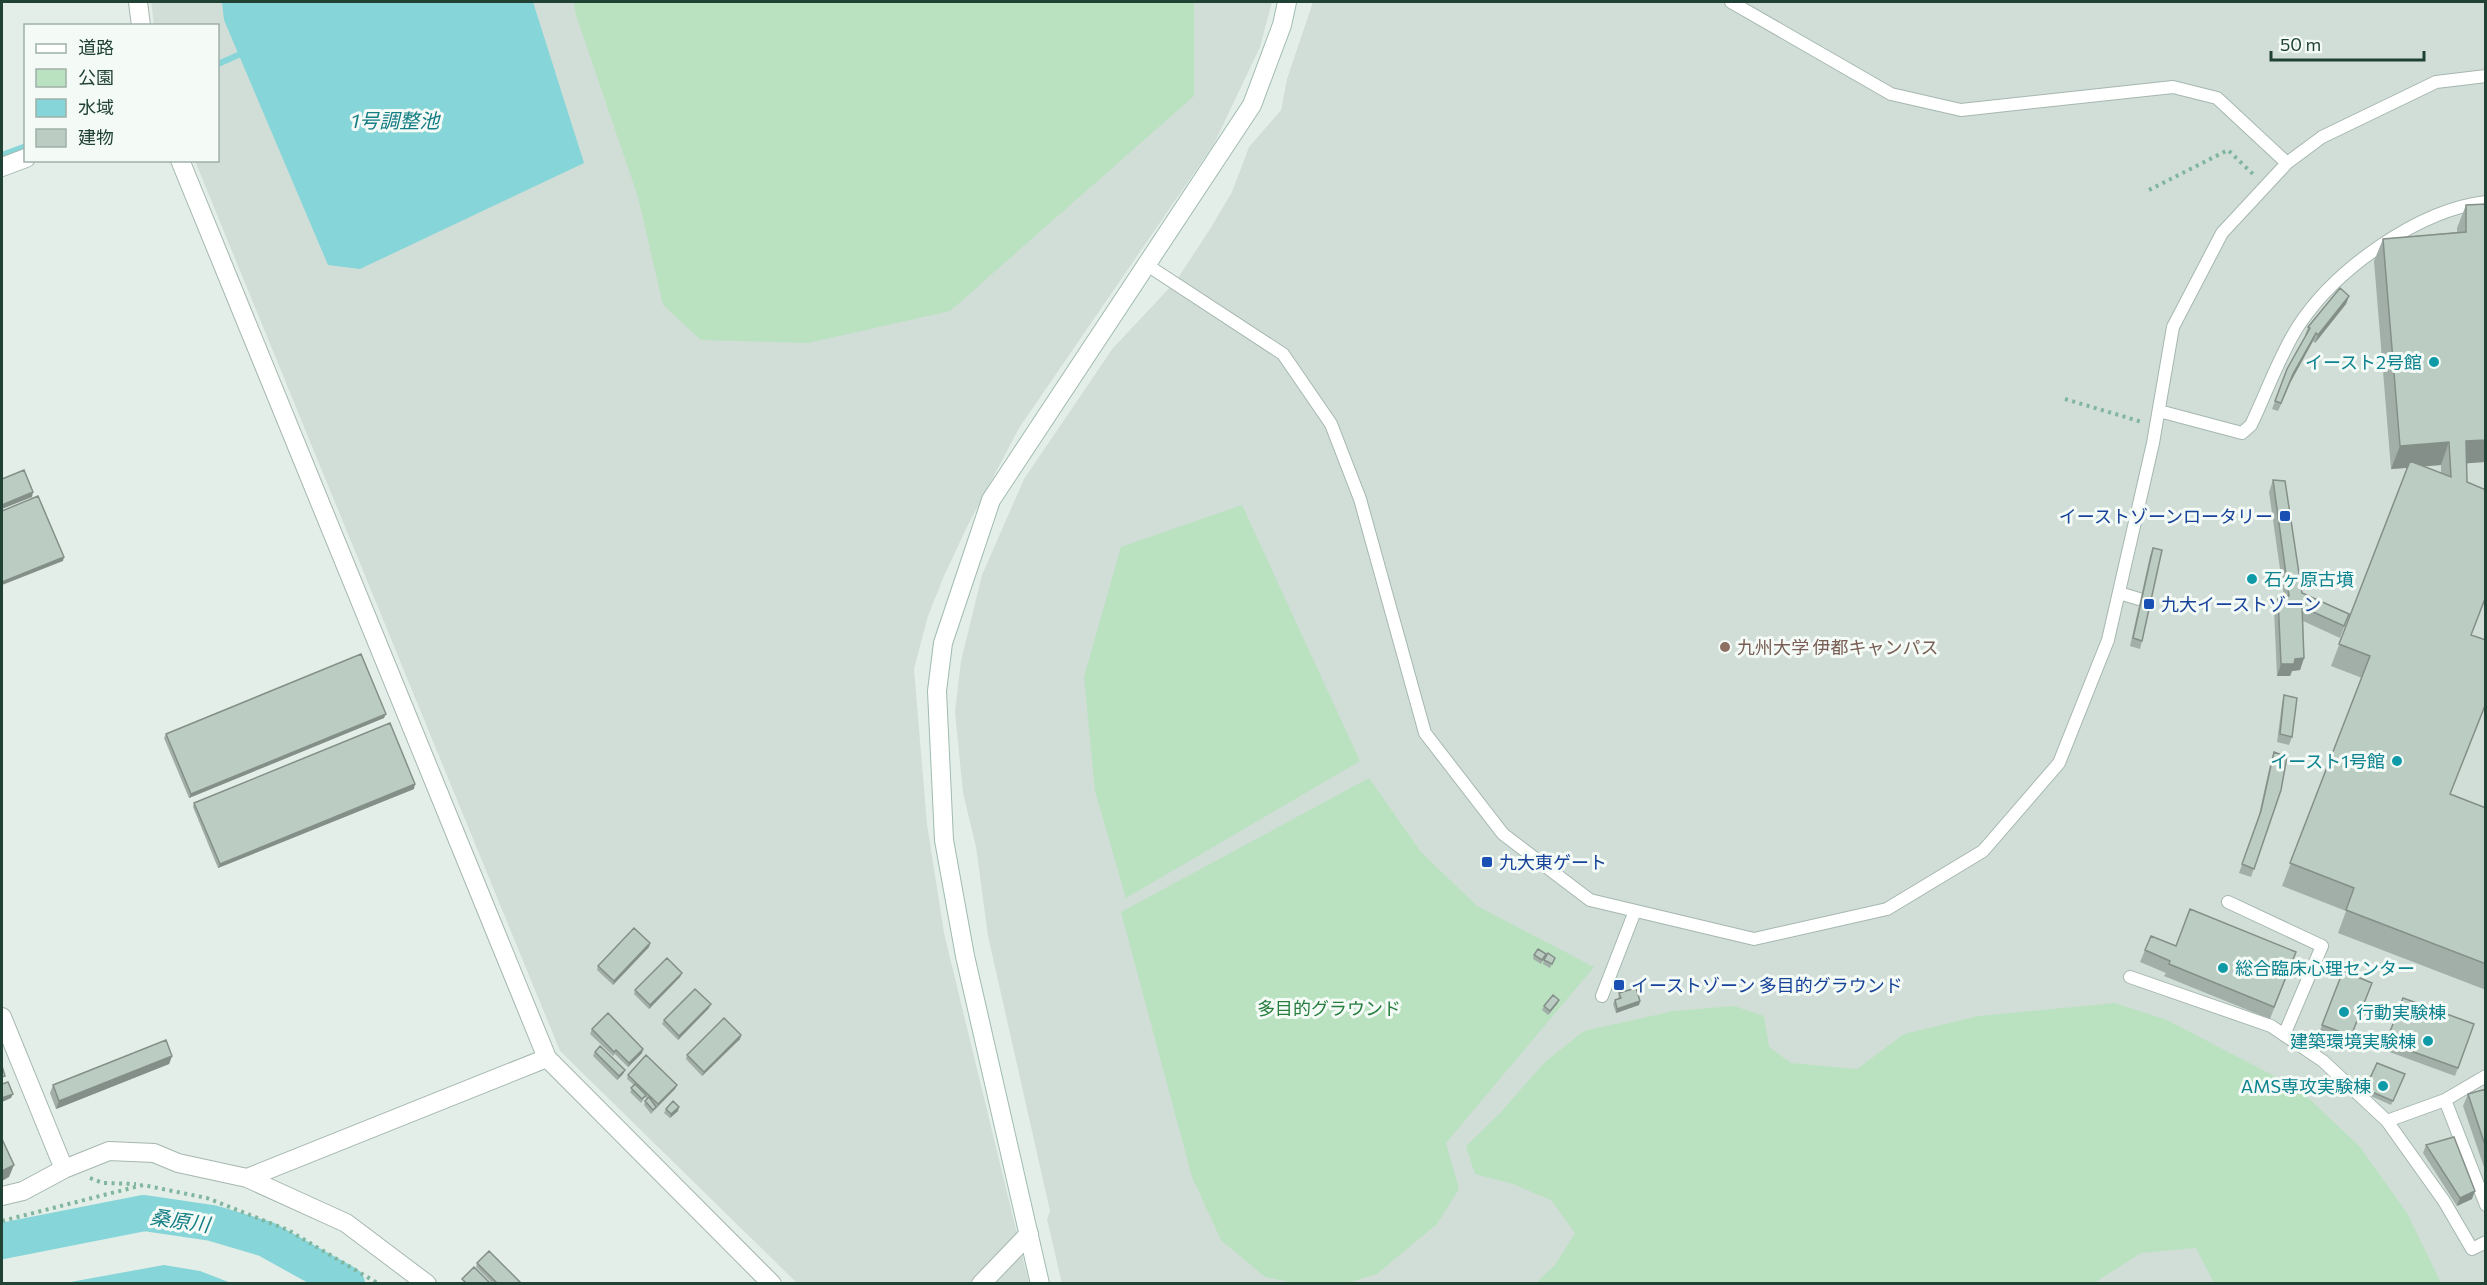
<svg xmlns="http://www.w3.org/2000/svg" width="2487" height="1285" viewBox="0 0 2487 1285" font-family="Commissioner,'Noto Sans JP',sans-serif">
  <rect width="100%" height="100%" fill="#e3eee8"/>
  <path fill="#d1ded7" d="M151,2h1121l-12,45 -46,97 -195,284 -52,99 -23,49 -16,40 -14,53 13,155 17,109 85,350h-232l-237,-232 -365,-890 23,-1v-134l-64,-1z
    M1313,2h1172v1281l-1423,1 -15,-65 3,-8 -62,-275 -12,-89 -13,-54 -8,-81 6,-51 21,-86 42,-96 89,-131 63,-67 34,-52 22,-37 17,-45 32,-37 6,-31z"/>
  <path fill="#bae1c0" d="M574,2h620v94l-244,215 -142,32 -107,-3 -38,-35 -25,-108 -62,-182z
    M1242,505l118,256 -234,137 -31,-107 -11,-114 37,-130z
    M1369,778l52,74 56,54 117,61 -148,176 13,46 -22,35 -60,50 -30,9h-52l-30,-6 -44,-37 -29,-63 -71,-265z
    M2115,1003l52,17 132,69 61,58 47,66 34,70h-227l-18,-35 -55,5 -47,30h-558l19,-18 20,-32 -24,-33 -38,-16 -38,-10 -9,-28 34,-33 45,-51 39,-31 90,-20 60,-5 30,10 5,31 22,16 66,6 47,-35 74,-18z"/>
  <path fill="#86d5d8" d="M222,2h311l51,161 -224,106 -32,-4 -104,-245z
    M164,1265l36,6 31,12h-166z"/>
  <g fill="none" stroke-linecap="round" stroke-linejoin="round">
    <path stroke="#86d5d8" stroke-width="6" d="M218,64l27,-12
      M2,155l24,-9"/>
    <path stroke="#86d5d8" stroke-width="36" d="M2,1241l142,-28 68,10 54,16 81,45"/>
    <defs>
      <path id="lane" d="M1731,2l160,92 70,16 212,-23 44,11 70,65
        M1147,265l136,89 48,70 29,75 65,234 78,101 87,66 164,39 133,-30 96,-58 76,-88 49,-123 45,-197 20,-116 49,-94 65,-70 35,-26 114,-55 50,-6
        M2159,411l83,22 9,-8c15,-31 29,-71 48,-100 37,-56 119,-115 187,-123
        M2119,593l20,6
        M2228,902l94,44 -38,89
        M2130,977l141,49 52,35 64,60 57,80 28,48 14,-7
        M1602,996l33,-85
        M2445,1100l41,105
        M2387,1121l58,-21 41,-24"/>
      <path id="street" d="M138,2l3,24
        M180,160l367,898 225,226
        M2,167l24,-9
        M2,1017l62,152
        M247,1178l300,-120
        M2,1196l21,-5 41,-22 45,-18 45,2 24,10 69,15 99,45 81,61
        M981,1284l48,-50"/>
      <path id="secondary" d="M1040,1284l-75,-328 -21,-116 -7,-149 6,-48 48,-143 261,-395 30,-80 5,-23"/>
    </defs>
    <use href="#lane" stroke="#a5b7af" stroke-width="14"/>
    <use href="#street" stroke="#a5b7af" stroke-width="20"/>
    <use href="#secondary" stroke="#a0bbaf" stroke-width="20"/>
    <path stroke="#80b59f" stroke-width="4" stroke-dasharray="3 4.5" stroke-linecap="butt" d="M2149,190l79,-40 28,27
      M2065,399l77,23
      M90,1178l13,5 33,1
      M2,1221l141,-36 64,13 81,32 91,54"/>
    <use href="#lane" stroke="#fff" stroke-width="12"/>
    <use href="#street" stroke="#fff" stroke-width="18"/>
    <use href="#secondary" stroke="#fff" stroke-width="18"/>
  </g>
  <path fill="#a1afa8" fill-rule="evenodd" d="M2466,205v258l5,172 -20,159 35,14v182l-148,-57 8,-22 -64,-25 80,-208 -31,-12 76,-198 -16,1 -17,-208 9,-22 74,-7v-4zM2441,465v8l-17,-7z
    M2349,296l-3,8 -31,39 -2,-2 -23,42 -12,28 -6,-2 15,-40 19,-34h-1l3,-8z
    M2273,480l29,113 47,21 -9,24 -37,-17 1,37 -4,12 -8,1 -2,5h-13l-3,-66 4,-12 6,-1 -15,-105z
    M2153,548l-11,93 -2,8 -10,-3 20,-90z
    M2284,695l8,42 -3,8 -12,-3 5,-39z
    M384,718l-195,80 -25,-60 2,-4z
    M2274,752l7,38 -30,87 -12,-4 19,-54 13,-59z
    M414,789l-196,79 -25,-61 1,-4z
    M650,943l-1,4 -36,38 -16,-15 1,-4z
    M2176,946l120,6 -26,67 -106,-43 2,-3 -26,-11 5,-12z
    M1534,955l11,3 -4,6 -8,-5z
    M1555,958l-5,10 -7,-4 1,-4z
    M2343,971l29,12 -24,61 -29,-11z
    M682,973l-2,4 -31,32 -15,-15 1,-4z
    M1619,993l21,8 -1,4 -23,8 -3,-9 2,-4 3,-1z
    M2403,998l71,26 -19,52 -71,-26z
    M1559,1000l-2,4 -9,11 -6,-5 2,-4z
    M709,1008l-31,32 -16,-16 2,-4z
    M592,1029l51,20 -1,4 -14,14 -13,-13 -2,2 -23,-22z
    M741,1035l-1,4 -38,37 -16,-17 1,-4z
    M595,1052l30,18 -2,4 -6,6 -24,-24z
    M172,1056l-3,8 -113,45 -6,-16 3,-8z
    M2377,1063l28,11 -14,31 -27,-12z
    M628,1075l49,10 -2,4 -24,25 -7,-9 1,-4 2,-2 -2,-2 -4,6 -11,-11 4,-7 -7,-6z
    M2486,1089v84l-23,-67 5,-12z
    M666,1109l12,2 -8,7 -6,-5z
    M2426,1145l46,54 -15,7 -34,-53z
    M477,1263l45,21h-29l-17,-17z"/>
  <path fill="#838f88" d="M2349,296l-3,8 -31,39 3,-8z
    M2316,333l-3,8 -23,42 -12,28 15,-37z
    M2486,440v22l-28,2 8,-23z
    M2449,442l-8,23 -50,4 9,-23z
    M33,492l-1,5 -30,12v-4z
    M64,557l-1,4 -61,24v-3z
    M2304,658l-4,12 -8,1 -2,5h-13l4,-12 14,-5z
    M386,714l-2,4 -195,80 2,-4z
    M415,784l-1,5 -196,79 2,-4z
    M650,943l-1,4 -36,38 1,-4z
    M682,973l-2,4 -31,32 1,-4z
    M1559,1000l-2,4 -9,11 2,-4z
    M1640,1001l-1,4 -23,8 1,-4z
    M711,1004l-2,4 -31,32 1,-4z
    M741,1035l-1,4 -38,37 2,-4z
    M643,1049l-1,4 -14,14 1,-4z
    M172,1056l-3,8 -113,45 3,-8z
    M625,1070l-2,4 -6,6 2,-4z
    M677,1085l-2,4 -19,19 2,-4z
    M13,1094l-2,4 -9,4v-4z
    M679,1107l-1,4 -8,7 1,-4z
    M14,1165l-5,12 -7,4v-10z
    M2475,1191l-3,8 -15,7 3,-8z"/>
  <path fill="#bbccc3" stroke="#838f88" stroke-width="1.5" d="M2486,204v236l-20,1 1,41 19,8v106l-15,39 15,5v63l-36,91 36,14v156l-140,-54 8,-22 -64,-25 80,-207 -31,-12 71,-183 41,16 -2,-35 -49,4 -17,-207 83,-7v-27z
    M2340,288l9,8 -31,39 -2,-2 -23,41 -12,29 -6,-2 12,-32 23,-41 -2,-1z
    M24,470l9,22 -31,13v-26z
    M2273,480l12,1 17,112 47,21 -5,12 -42,-19 2,51 -9,1 -1,5h-13l-3,-66 11,-2z
    M38,496l26,61 -62,25v-71z
    M2153,548l9,2 -20,91 -9,-3z
    M361,654l25,60 -195,80 -25,-60z
    M2284,695l13,3 -5,39 -12,-3z
    M390,723l25,61 -195,80 -26,-61z
    M2274,752l13,5 -6,33 -27,79 -12,-5 19,-53z
    M2190,909l106,43 -22,55 -105,-43 1,-3 -25,-11 6,-14 25,10z
    M634,928l16,15 -36,38 -16,-15z
    M1538,949l8,5 -4,6 -8,-5z
    M1548,953l7,5 -3,6 -8,-4z
    M667,958l15,15 -32,32 -15,-15z
    M2343,971l29,12 -21,53 -29,-11z
    M1636,988l4,13 -23,8 -2,-9 6,-2 -2,-5z
    M695,989l16,15 -32,32 -15,-16z
    M1553,995l6,5 -9,11 -6,-5z
    M2403,998l71,26 -16,44 -72,-26z
    M608,1013l35,36 -14,14 -13,-13 -2,2 -22,-23z
    M724,1018l17,17 -37,37 -17,-17z
    M166,1040l6,16 -113,45 -6,-16z
    M600,1046l25,24 -6,6 -24,-24z
    M646,1055l31,30 -19,19 -30,-29z
    M2377,1063l28,11 -12,27 -28,-12z
    M2,1066l3,10 -3,1z
    M8,1082l5,12 -11,4v-14z
    M635,1084l11,11 -4,4 -11,-11z
    M2486,1089v59l-18,-54z
    M649,1097l7,10 -3,3 -8,-9z
    M673,1101l6,6 -8,7 -5,-5z
    M2454,1137l21,54 -15,7 -34,-53z
    M2,1139l12,26 -12,6z
    M489,1251l33,33h-24l-21,-21z
    M474,1267l17,17h-24l-5,-5z"/>
  <g fill="#0f9aa8" stroke="#f4faf6" stroke-width="2">
    <circle cx="2434" cy="362" r="6"/>
    <circle cx="2252" cy="579" r="6"/>
    <circle cx="2397" cy="761" r="6"/>
    <circle cx="2223" cy="968" r="6"/>
    <circle cx="2344" cy="1012" r="6"/>
    <circle cx="2428" cy="1041" r="6"/>
    <circle cx="2383" cy="1086" r="6"/>
  </g>
  <g fill="#1a4fb4" stroke="#f4faf6" stroke-width="2">
    <rect x="2279" y="510" width="12" height="12" rx="3"/>
    <rect x="2143" y="598" width="12" height="12" rx="3"/>
    <rect x="1481" y="856" width="12" height="12" rx="3"/>
    <rect x="1613" y="979" width="12" height="12" rx="3"/>
  </g>
  <circle fill="#8d6e63" stroke="#f4faf6" stroke-width="2" cx="1725" cy="647" r="6"/>
  <g text-anchor="middle" dominant-baseline="central" stroke-width="6" stroke-linejoin="round" paint-order="stroke">
    <g font-size="18" fill="#0d838f" stroke="#f4faf6" text-anchor="end">
      <text x="2422" y="362">イースト2号館</text>
      <text x="2264" y="579" text-anchor="start">石ヶ原古墳</text>
      <text x="2385" y="761">イースト1号館</text>
      <text x="2235" y="968" text-anchor="start">総合臨床心理センター</text>
      <text x="2356" y="1012" text-anchor="start">行動実験棟</text>
      <text x="2416" y="1041">建築環境実験棟</text>
      <text x="2371" y="1086">AMS専攻実験棟</text>
    </g>
    <g font-size="18" fill="#164399" stroke="#f4faf6" text-anchor="start">
      <text x="2273" y="516" text-anchor="end">イーストゾーンロータリー</text>
      <text x="2161" y="604">九大イーストゾーン</text>
      <text x="1499" y="862">九大東ゲート</text>
      <text x="1631" y="985">イーストゾーン 多目的グラウンド</text>
    </g>
    <g font-size="18" fill="#785e54" stroke="#f4faf6" text-anchor="start">
      <text x="1737" y="647">九州大学 伊都キャンパス</text>
    </g>
    <g font-size="18" fill="#267d3e" stroke="#f4faf6">
      <text x="1329" y="1008">多目的グラウンド</text>
    </g>
    <g font-size="20" font-style="italic" fill="#147e84" stroke="#f4faf6">
      <text x="395" y="120">1号調整池</text>
      <text transform="translate(180 1220) rotate(8)">桑原川</text>
    </g>
  </g>
  <rect width="2487" height="1285" fill="none" stroke="#204235" stroke-width="6"/>
  <rect x="24" y="24" width="195" height="138" fill="#f4faf6" stroke="#9fb0a9" stroke-width="1.5"/>
  <rect x="36" y="44" width="30" height="9" fill="#ffffff" stroke="#9fb0a9" stroke-width="1.5"/>
  <text x="78" y="54" font-size="18" fill="#204235">道路</text>
  <rect x="36" y="69" width="30" height="18" fill="#bae1c0" stroke="#9fb0a9" stroke-width="1.5"/>
  <text x="78" y="84" font-size="18" fill="#204235">公園</text>
  <rect x="36" y="99" width="30" height="18" fill="#86d5d8" stroke="#9fb0a9" stroke-width="1.5"/>
  <text x="78" y="114" font-size="18" fill="#204235">水域</text>
  <rect x="36" y="129" width="30" height="18" fill="#bbccc3" stroke="#9fb0a9" stroke-width="1.5"/>
  <text x="78" y="144" font-size="18" fill="#204235">建物</text>
  <path d="M2271 51v9h153v-9" fill="none" stroke="#204235" stroke-width="3"/>
  <text x="2280" y="51" font-size="18" fill="#204235" stroke="#f4faf6" stroke-width="4.5" paint-order="stroke">50 m</text>
</svg>
